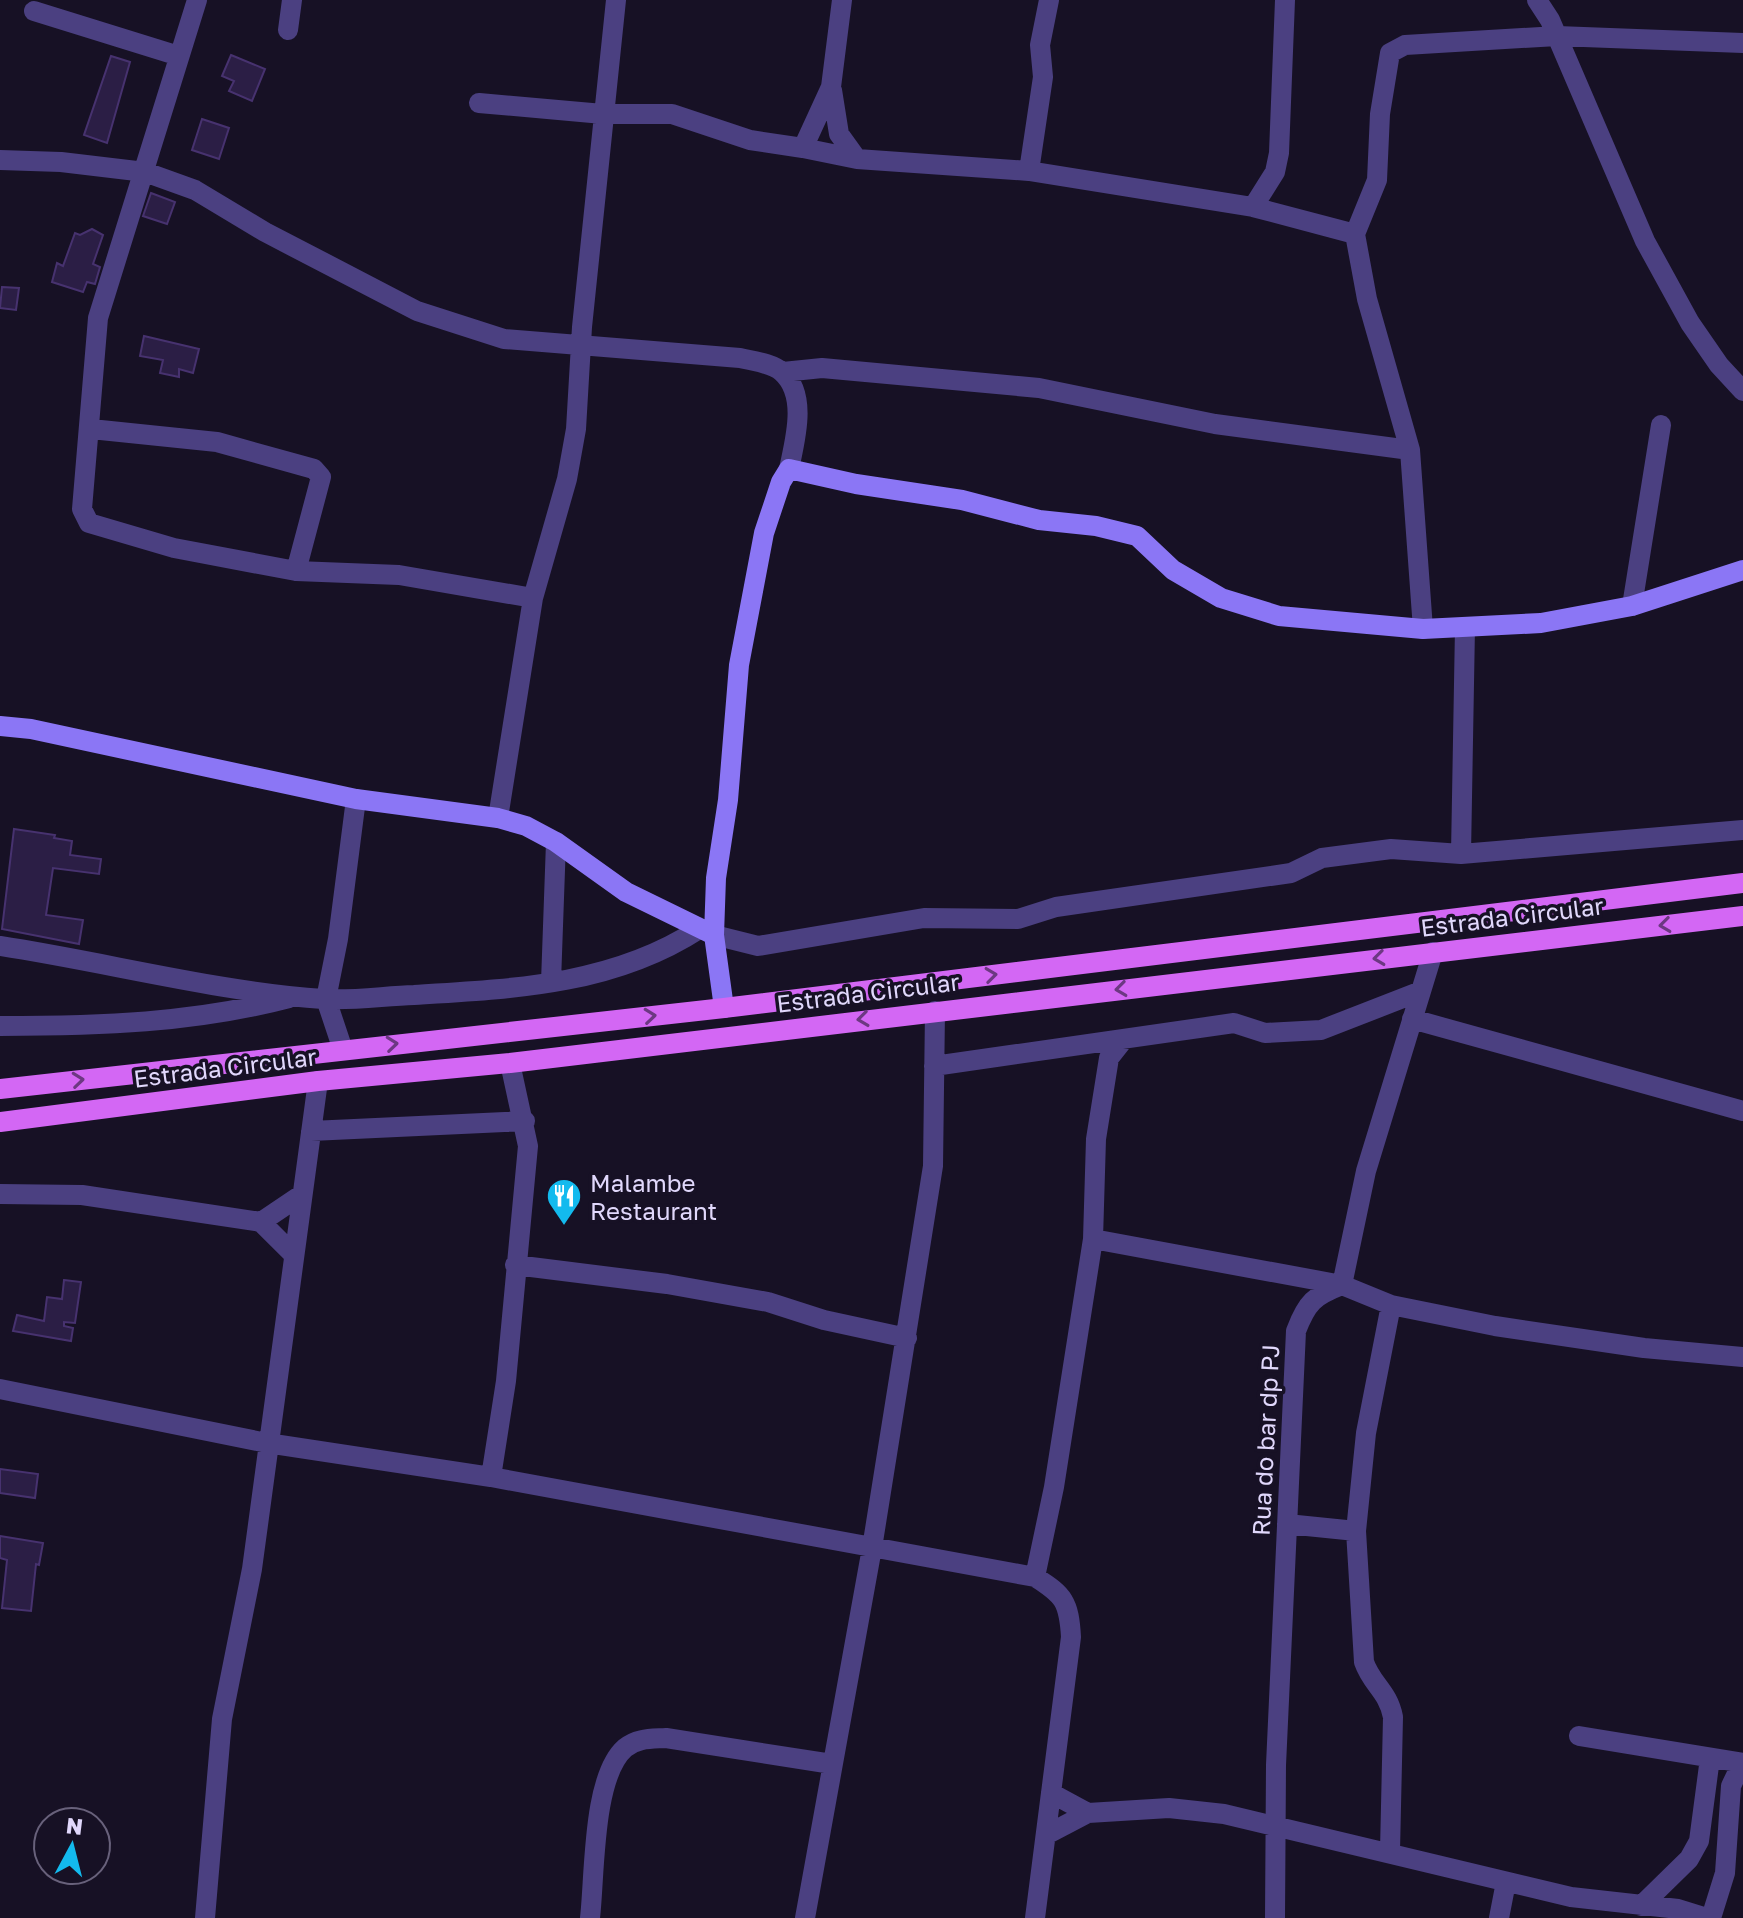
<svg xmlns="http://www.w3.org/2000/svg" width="1743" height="1918" viewBox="0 0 1743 1918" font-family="'Golos Text',sans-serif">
  <rect width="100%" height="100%" fill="#171125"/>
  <path fill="#2b1e45" stroke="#47326f" stroke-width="2" d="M231,55l34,14 -13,32 -23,-10 5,-10 -12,-5z
    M111,56l19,6 -23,81 -23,-8z
    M202,119l27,9 -10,31 -27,-9z
    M151,193l24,9 -8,22 -24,-8z
    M92,229l11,6 -10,29 7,3 -5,17 -8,-2 -4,10 -31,-10 5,-19 6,3 12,-33 5,2z
    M2,287l17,1 -3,22 -16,-2z
    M144,336l55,13 -6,24 -14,-4v8l-19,-4 3,-13 -23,-4z
    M14,829l41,6 -1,3 18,3 -2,14 31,4 -2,15 -46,-6 -7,47 37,5 -4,24 -77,-15z
    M64,1280l17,2 -6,41 -11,-1v4l9,2 -2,13 -58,-10 4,-16 27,6 3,-24 15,2z
    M0,1469l38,5 -3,24 -35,-5z
    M0,1536l43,7 -4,22 -3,-1 -5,47 -29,-3 5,-48 -7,-2z"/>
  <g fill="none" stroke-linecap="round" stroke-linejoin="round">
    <path stroke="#4b4081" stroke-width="20" d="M197,0l-99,318 -16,191 7,14 85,25 122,23 103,4 134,23
      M842,0l-11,87 -28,61 54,11 172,12 224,36 22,-35 4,-19 6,-153
      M1537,0l13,20 95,221 45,82 29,42 24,26
      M34,11l145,45
      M288,30l4,-30
      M832,90l7,44 18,25
      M479,103l124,11h69l78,26 53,8
      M0,160l61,2 84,10 50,18 70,42 152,79 87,28 236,19c13,3 32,5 42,14 26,23 13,68 7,97
      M1029,171l14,-94 -3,-32 9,-45
      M1253,207l102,27
      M783,372l39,-4 217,20 176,36 195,26
      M91,429l126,13 97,27 7,8 -25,94
      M1632,606l29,-181
      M1423,629l-13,-179 -43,-151 -12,-65 22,-54 3,-66 10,-61 15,-8 152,-9 186,7
      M498,818l35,-220 34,-119 9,-50 6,-102 34,-327
      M1461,854l4,-227
      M714,935l44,11 166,-28 94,1 38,-12 235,-34 31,-15 69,-9 70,5 282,-24
      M0,946c105,16 219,46 323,53 30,2 61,-3 91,-4 99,-6 199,-10 285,-66
      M551,982l5,-140
      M1412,1019l331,92
      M0,1026c99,0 194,-3 289,-28
      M343,1050l-17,-51 12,-60 18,-140
      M934,1066l300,-43 31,10 56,-3 100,-39
      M311,1131l214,-10
      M0,1194l82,1 179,27 31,31
      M261,1222l40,-27
      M1093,1239l249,46 49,20 104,21 149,22 99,9
      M515,1265l152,19 101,18 56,18 83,18
      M0,1389l267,54 224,34 544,100c29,18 34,25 36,60l-36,281
      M491,1477l15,-96 22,-235 -18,-83
      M1287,1524l69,7
      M1035,1577l19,-90 39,-248 3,-100 13,-81 15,-19
      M1579,1736l164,27
      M1051,1793l37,20
      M1046,1835l42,-22 81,-5 55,6 347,83 107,12 29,9
      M1390,1851l3,-134c-5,-26 -21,-32 -29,-55l-8,-131 10,-98 25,-128
      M1641,1906l48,-47 10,-18 11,-83
      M205,1918l17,-199 30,-150 66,-488
      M590,1918c5,-42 2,-141 35,-170 12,-10 26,-9 41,-10l166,26
      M805,1918l67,-370 61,-382 2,-155
      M1275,1918l1,-153 20,-434c11,-29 18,-35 46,-46l24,-114 67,-219
      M1499,1918l7,-36
      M1711,1918l14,-45 6,-87 11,-23"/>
    <path stroke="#8b76f5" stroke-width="20" d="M0,726l31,3 325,70 142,19 28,8 30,16 70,50 88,43
      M724,1008l-10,-73 2,-57 12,-78 11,-135 25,-132 17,-51 8,-13 67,15 106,16 77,20 57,6 41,10 36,34 48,28 58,18 144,13 118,-6 91,-17 111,-36"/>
    <path stroke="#d367f4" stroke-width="20" d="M0,1089l724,-81 1019,-125
      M0,1122l318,-41 192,-18 1233,-147"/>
  </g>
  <defs><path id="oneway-chevron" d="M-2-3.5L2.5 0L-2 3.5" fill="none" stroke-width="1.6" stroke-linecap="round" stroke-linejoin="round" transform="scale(2)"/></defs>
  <g stroke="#6c3882">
    <use href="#oneway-chevron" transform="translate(1665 925) rotate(173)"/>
    <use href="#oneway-chevron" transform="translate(1379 958) rotate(173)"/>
    <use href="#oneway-chevron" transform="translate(991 975) rotate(-7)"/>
    <use href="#oneway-chevron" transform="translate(1121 989) rotate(173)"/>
    <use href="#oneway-chevron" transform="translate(650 1016) rotate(-6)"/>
    <use href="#oneway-chevron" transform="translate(863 1019) rotate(173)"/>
    <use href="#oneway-chevron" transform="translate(392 1044) rotate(-6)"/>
    <use href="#oneway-chevron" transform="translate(78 1080) rotate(-6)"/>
  </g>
  <defs>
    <symbol id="restaurant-pin" viewBox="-11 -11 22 30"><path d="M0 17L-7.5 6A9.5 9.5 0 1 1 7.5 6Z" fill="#13baee" stroke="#171125"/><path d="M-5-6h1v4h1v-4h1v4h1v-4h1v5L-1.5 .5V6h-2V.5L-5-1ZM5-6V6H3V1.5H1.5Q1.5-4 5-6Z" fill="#fff"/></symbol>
  </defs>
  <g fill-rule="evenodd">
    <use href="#restaurant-pin" x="544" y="1176" width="40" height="54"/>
  </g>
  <g text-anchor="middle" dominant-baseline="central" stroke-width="7" stroke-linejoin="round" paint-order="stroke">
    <g font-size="24" fill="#e1d8fc" stroke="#171125">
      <text transform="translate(1512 916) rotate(-7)">Estrada Circular</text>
      <text transform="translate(868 992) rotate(-7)">Estrada Circular</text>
      <text transform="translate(225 1067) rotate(-7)">Estrada Circular</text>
      <text transform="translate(1265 1440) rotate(-87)">Rua do bar dp PJ</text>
    </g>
    <g font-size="24" fill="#e1d8fc" stroke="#171125" text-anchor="start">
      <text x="590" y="1182">Malambe<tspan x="590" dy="28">Restaurant</tspan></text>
    </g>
  </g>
  <g transform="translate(72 1846) rotate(7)"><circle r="38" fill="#171125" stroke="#68617b" stroke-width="2"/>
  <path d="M0-6L14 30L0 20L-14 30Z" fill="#13baee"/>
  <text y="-12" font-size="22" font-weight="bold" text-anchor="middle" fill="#e1d8fc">N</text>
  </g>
</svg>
